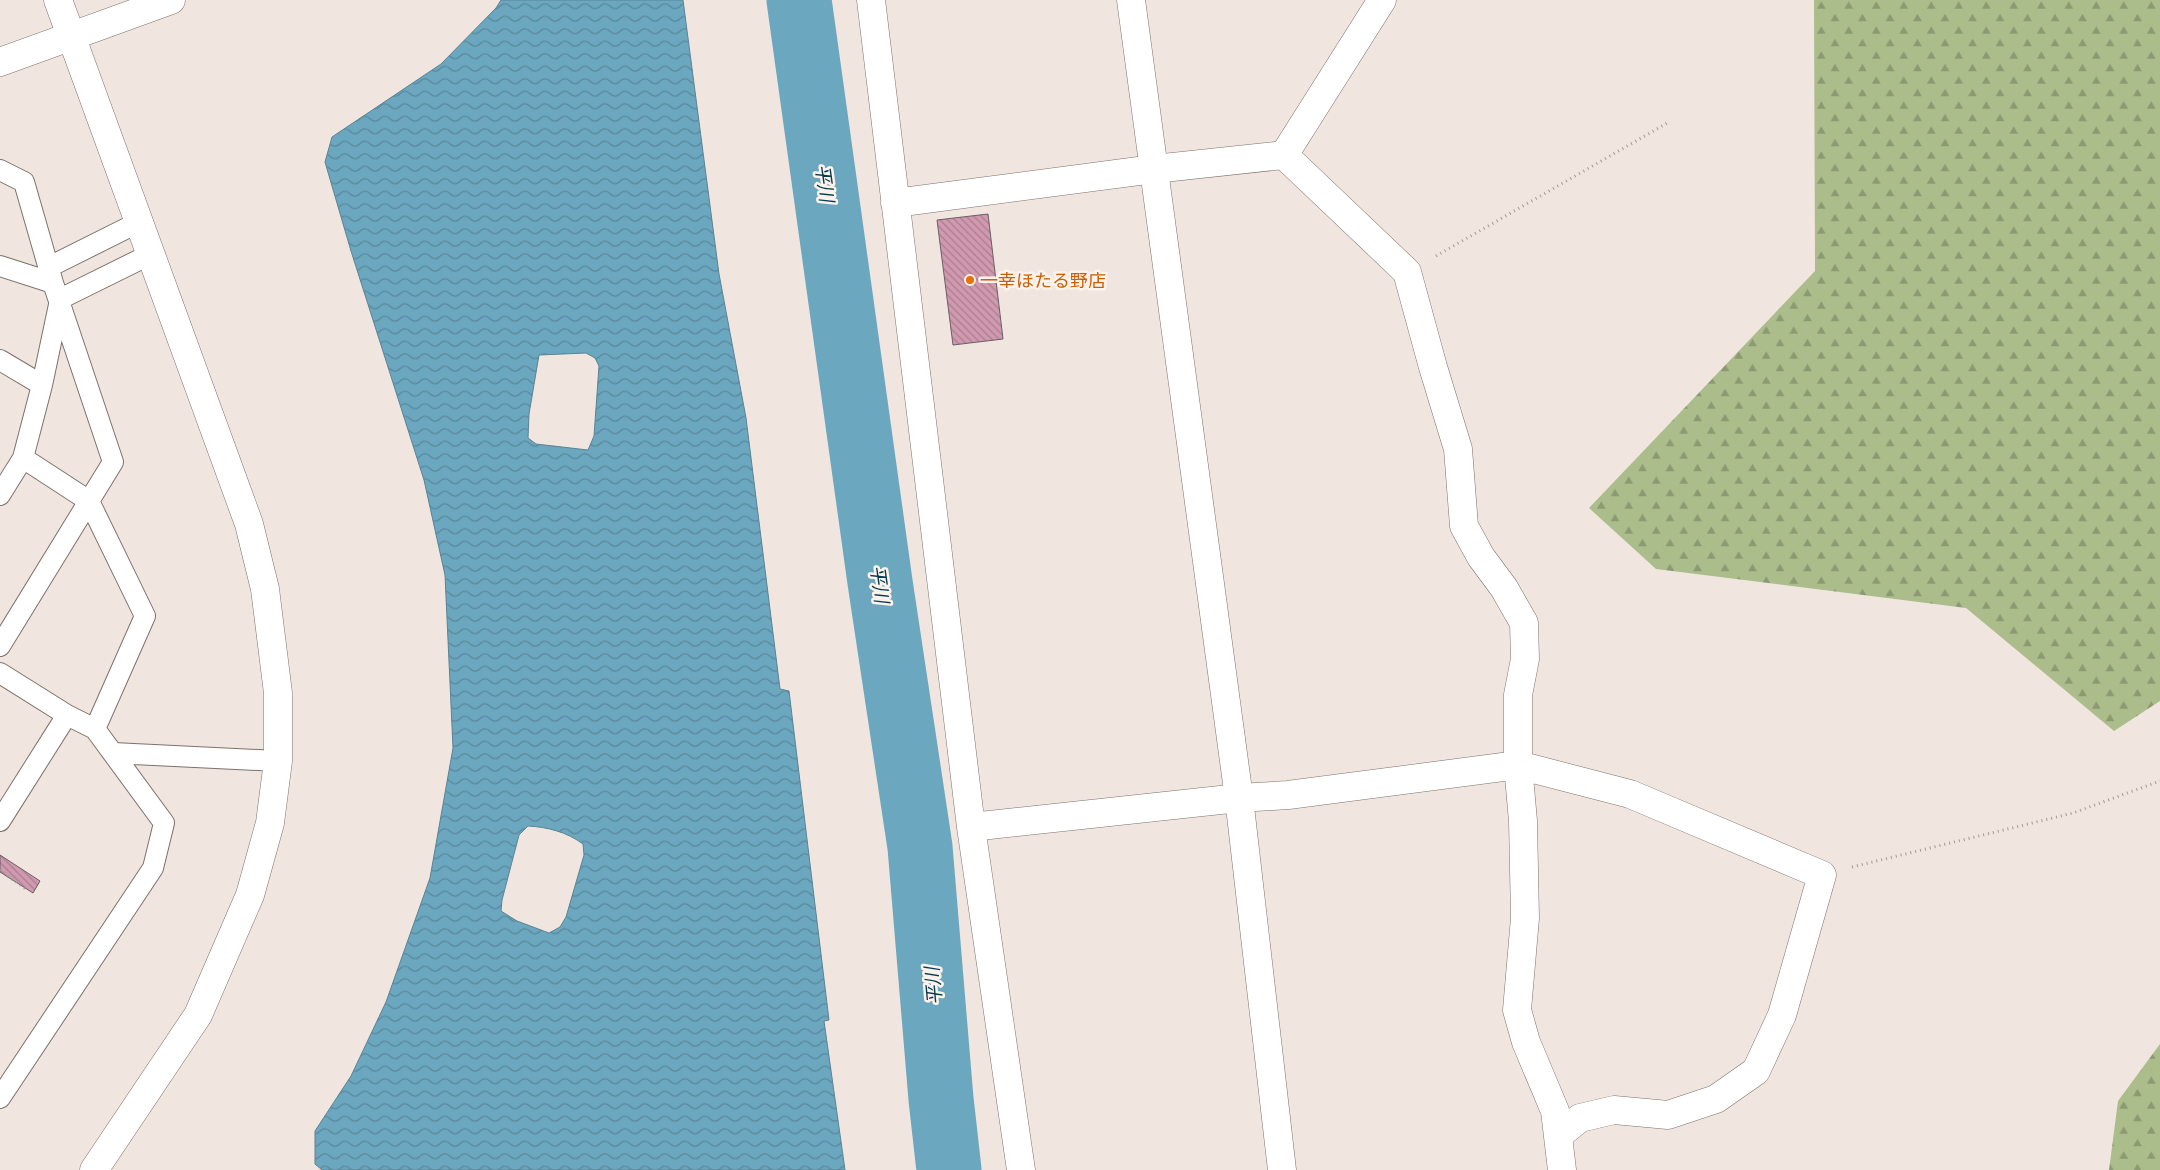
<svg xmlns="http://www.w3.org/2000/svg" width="2160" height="1170" viewBox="0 0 2160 1170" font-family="'DejaVu Sans','Noto Sans JP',sans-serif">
  <defs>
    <pattern id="forest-firs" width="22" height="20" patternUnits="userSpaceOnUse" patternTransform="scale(1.25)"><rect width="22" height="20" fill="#abbd8b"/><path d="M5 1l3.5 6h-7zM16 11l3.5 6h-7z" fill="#8c9a72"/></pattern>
    <pattern id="water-waves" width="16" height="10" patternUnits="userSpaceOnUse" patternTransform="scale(1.25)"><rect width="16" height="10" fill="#6ba7bf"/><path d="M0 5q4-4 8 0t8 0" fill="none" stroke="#59889c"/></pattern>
    <pattern id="building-back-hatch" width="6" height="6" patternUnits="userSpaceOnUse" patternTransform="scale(1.25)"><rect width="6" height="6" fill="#d099af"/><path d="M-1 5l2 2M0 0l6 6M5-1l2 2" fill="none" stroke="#aa7d8f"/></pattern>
  </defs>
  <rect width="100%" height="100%" fill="#f1e6df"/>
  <path fill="url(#forest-firs)" d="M1814,0h346v701l-46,30 -148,-123 -310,-39 -67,-61 226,-237z
    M2160,1044v126h-51l9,-69z"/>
  <path fill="url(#water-waves)" stroke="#5a8394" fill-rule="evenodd" d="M501,0h182l36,274 27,144 34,271 9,2 40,329 -5,1 21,149h-523l-7,-6v-33l36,-55 35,-74 44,-124 23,-130 -8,-173 -21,-95 -73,-229 -26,-89 7,-25 109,-73 55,-56zM586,353l9,5 4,8 -5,70 -6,14 -52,-6 -8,-6 1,-24 10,-59zM528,826c19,1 39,6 55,18l1,11 -18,62 -6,10 -11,6 -32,-12 -16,-10 1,-11 17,-65z"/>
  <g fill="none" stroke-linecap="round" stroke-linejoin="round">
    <path stroke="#6ba7bf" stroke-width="65" d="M799,0l81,582 40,265 21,252 8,71"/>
  </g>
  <path fill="url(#building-back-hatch)" stroke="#6a5f63" d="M988,214l15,125 -50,6 -16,-125z
    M0,855l40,26 -7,12 -33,-21z"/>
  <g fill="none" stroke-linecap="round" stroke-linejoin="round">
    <defs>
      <path id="lane" d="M0,170l24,12 29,101 60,179 -113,184
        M0,266l53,17
        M49,267l90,-45
        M60,299l91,-45
        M0,360l42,25
        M23,458l66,43 56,115 -50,113
        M0,495l23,-37 19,-73 18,-85
        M0,673l67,42 28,14 69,94 -11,45 -153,230
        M113,753l165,8
        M0,821l67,-106"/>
      <path id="street" d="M871,0l100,827 50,343
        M1284,155l123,117 26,95 25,82 6,77 17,31 23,31 20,35 1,36 -7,36v70l5,56 2,97 -8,92 9,32 29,69 7,59
        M1284,155l98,-155
        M895,203l259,-34 130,-14
        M971,827l268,-29 49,-3 230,-30 112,29 192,81 -40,140 -26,56 -40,28 -48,16 -54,-5 -34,8 -21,17"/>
      <path id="secondary" d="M58,0l191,524 16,65 13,104v68l-8,62 -20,72 -52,120 -104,155
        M1131,0l108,798 43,372
        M0,62l171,-62"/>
    </defs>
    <use href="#lane" stroke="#7c726c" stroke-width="22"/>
    <use href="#street" stroke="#7c726c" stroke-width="29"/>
    <use href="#secondary" stroke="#7c726c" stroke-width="29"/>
    <path stroke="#a29a95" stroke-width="3" stroke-dasharray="1 4" stroke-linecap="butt" d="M1436,256l233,-134
      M1852,867l221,-54 87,-32
      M0,870l27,20"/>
    <use href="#lane" stroke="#fff" stroke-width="20"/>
    <use href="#street" stroke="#fff" stroke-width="28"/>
    <use href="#secondary" stroke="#fff" stroke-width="28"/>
  </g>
  <circle fill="#e8710a" stroke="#fef3ec" stroke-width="2" cx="970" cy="280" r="5"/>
  <g text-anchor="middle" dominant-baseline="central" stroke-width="5" stroke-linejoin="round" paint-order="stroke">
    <g font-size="18" fill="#c56008" stroke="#fef3ec" text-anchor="start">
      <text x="980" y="280">一幸ほたる野店</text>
    </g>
    <g font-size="19" font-style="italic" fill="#053d4e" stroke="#fef3ec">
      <text transform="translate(825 183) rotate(82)">平川</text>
      <text transform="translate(880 584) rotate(82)">平川</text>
      <text transform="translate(933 986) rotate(-95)">平川</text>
    </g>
  </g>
</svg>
